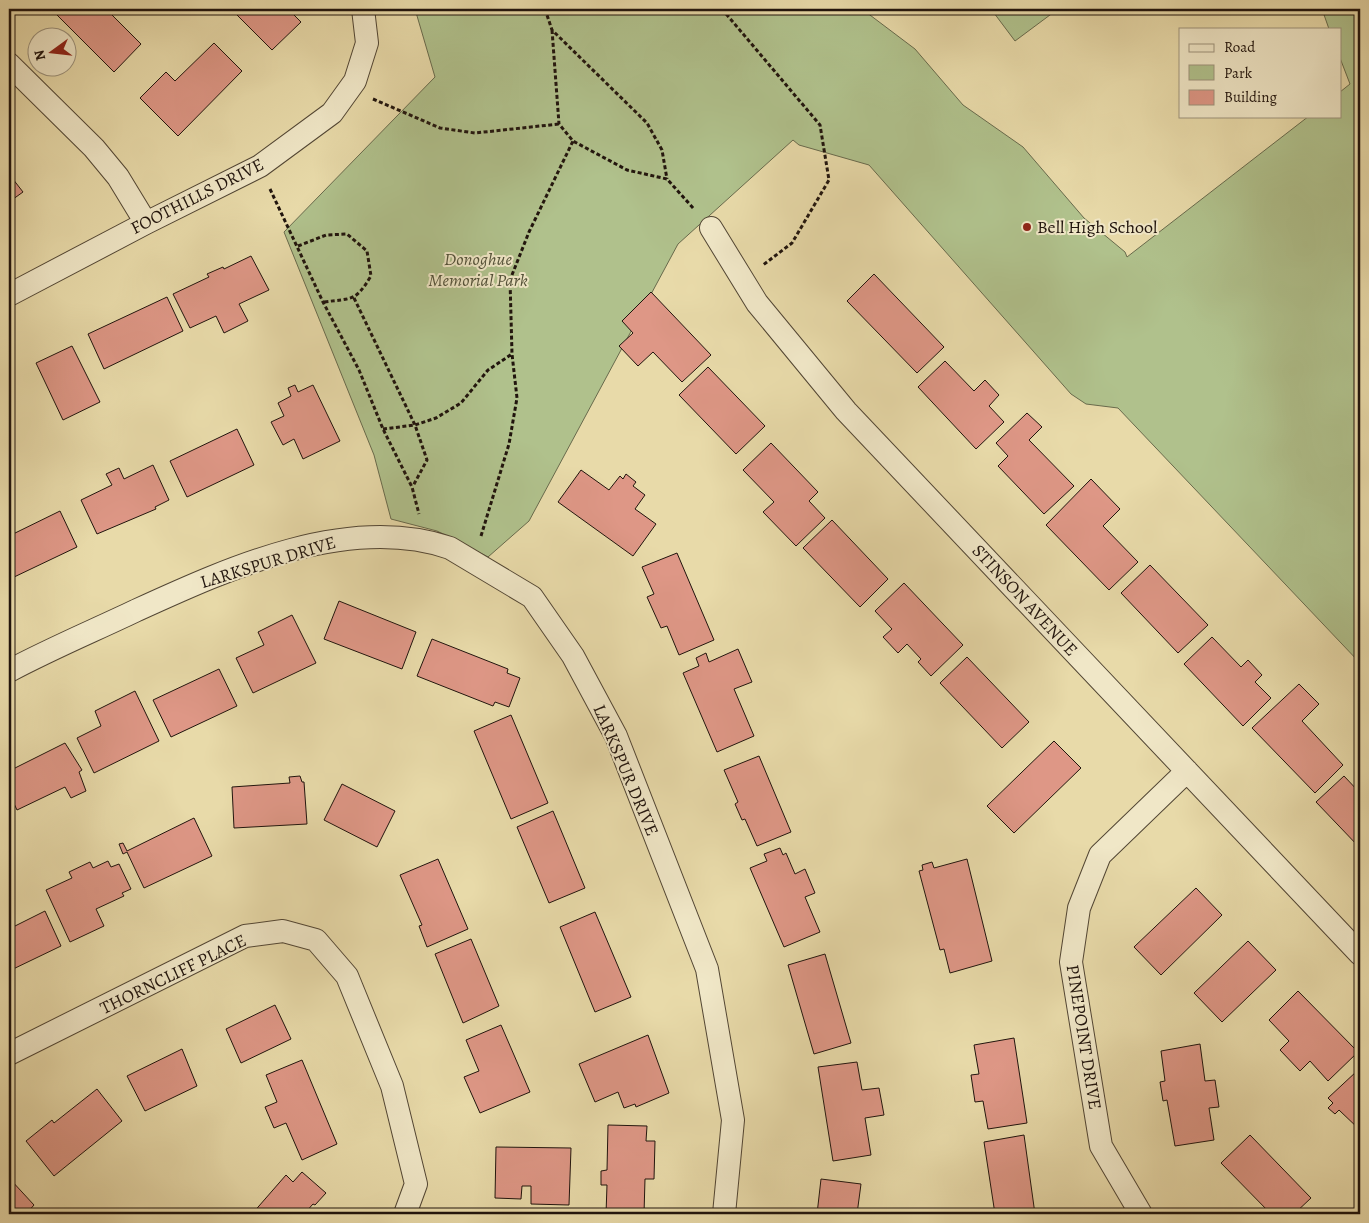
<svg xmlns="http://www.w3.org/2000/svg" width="1369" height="1223" viewBox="0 0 1369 1223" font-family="Alegreya,serif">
  <rect width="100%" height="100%" fill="#e8daa9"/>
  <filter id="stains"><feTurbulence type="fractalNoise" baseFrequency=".004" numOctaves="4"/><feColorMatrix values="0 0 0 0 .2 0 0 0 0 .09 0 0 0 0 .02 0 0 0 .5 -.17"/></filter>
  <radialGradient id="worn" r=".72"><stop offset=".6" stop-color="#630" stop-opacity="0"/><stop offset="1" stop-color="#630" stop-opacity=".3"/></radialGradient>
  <path fill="#b0c18c" stroke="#686a4c" d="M415,9h447l53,40 48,56 60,42 61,71 41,34 2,5 182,-141h31v-24l10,-8 -10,-26v-29h-11l-7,-20h38v654l-242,-255 -32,-4 -15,-10 -202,-229 -70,-20 -6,-5 -115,104 -149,277 -41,36 -51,-26 -46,-12 -17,-64 -90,-223 151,-155z
    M991,9h67l-43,32z"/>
  <path fill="#de9786" stroke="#20140d" d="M61,9h45l35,35 -27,28 -58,-58z
    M231,9h57l13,13 -29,28z
    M214,43l28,28 -64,65 -38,-38 26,-26 9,9z
    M9,174l14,18 -14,10z
    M251,256l18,34 -30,14 9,17 -24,12 -8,-17 -26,12 -17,-34 36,-17 -2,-3 16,-7 1,2z
    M874,274l70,73 -27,26 -70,-72z
    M651,292l60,63 -29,27 -29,-30 -15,14 -19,-20 14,-13 -11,-12z
    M167,297l16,34 -79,38 -16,-35z
    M72,346l28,56 -37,18 -27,-57z
    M945,361l29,30 11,-11 14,15 -10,11 15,16 -28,27 -58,-62z
    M708,367l57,59 -29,28 -57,-59z
    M295,385l3,7 15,-7 27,56 -37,18 -9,-20 -11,6 -12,-23 13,-6 -6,-13 13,-7 -3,-8z
    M1027,413l15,14 -13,13 45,46 -30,28 -46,-48 10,-10 -12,-13z
    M237,429l17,36 -67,32 -17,-36z
    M771,443l47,49 -9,9 16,17 -29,28 -33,-34 11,-10 -31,-32z
    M153,465l16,35 -14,7 1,2 -59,25 -16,-34 31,-15 -6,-11 13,-6 5,11z
    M581,470l28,20 11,-14 3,3 3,-5 10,8 -3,4 12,9 -10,14 21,15 -23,32 -75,-54z
    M1091,479l29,30 -17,17 35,36 -29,28 -63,-65z
    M60,511l17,36 -65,31 -3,-7v-35z
    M832,520l56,59 -28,28 -57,-59z
    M677,553l37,87 -35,15 -12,-29 -6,2 -14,-31 7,-3 -12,-27z
    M1150,565l58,60 -30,28 -57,-60z
    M904,583l59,62 -32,31 -13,-14 3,-3 -14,-15 -9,9 -15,-16 9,-8 -17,-18z
    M339,601l77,31 -14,37 -78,-30z
    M292,615l24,48 -63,30 -17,-35 28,-13 -6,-13z
    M1212,637l29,30 7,-7 14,15 -7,7 16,16 -28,28 -59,-62z
    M432,639l76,30 -1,4 13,5 -11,29 -14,-5 -2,4 -76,-30z
    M738,649l14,33 -18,7 20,47 -37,16 -34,-79 16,-7 -3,-8 10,-5 3,9z
    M967,657l62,65 -27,26 -62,-65z
    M219,669l18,37 -66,31 -18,-37z
    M1299,684l20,20 -17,17 41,44 -28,28 -63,-65z
    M135,691l24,50 -65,32 -17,-35 24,-12 -6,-15z
    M511,715l37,88 -37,16 -37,-88z
    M1054,741l27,27 -67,65 -27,-27z
    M65,743l17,27 -3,2 7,19 -15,7 -6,-11 -48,23 -8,-17v-22z
    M759,756l32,76 -34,14 -12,-27 -3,1 -7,-16 3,-2 -14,-32z
    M300,776l2,6h2l3,42 -73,4 -2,-41 58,-4 -1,-6z
    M1344,776l16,17v55l-44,-46z
    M342,784l53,27 -18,36 -53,-27z
    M553,811l32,77 -36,15 -32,-76z
    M194,818l18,38 -68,32 -17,-36 -4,2 -4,-10 4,-1 4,8z
    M780,848l3,7 3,-2 9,21 10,-5 10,24 -10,4 15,35 -36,15 -34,-79 17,-7 -3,-7z
    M438,859l30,70 -41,18 -8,-21 3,-1 -22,-50z
    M967,859l25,102 -42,12 -6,-24 -4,1 -21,-79 4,-1 -1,-5 10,-3 2,6z
    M108,861l3,6 8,-3 12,25 -9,4 2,3 -28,13 8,17 -34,16 -24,-52 26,-12 -3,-6 21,-10 3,6z
    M1196,888l26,27 -61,60 -27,-28z
    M45,911l16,35 -52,25v-42z
    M595,912l36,85 -36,15 -35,-85z
    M471,939l28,67 -36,17 -28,-69z
    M1248,941l28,29 -54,52 -28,-29z
    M825,954l26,89 -37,11 -26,-89z
    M1298,991l60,61 -30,29 -18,-20 -10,10 -20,-21 9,-9 -20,-21z
    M275,1005l16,34 -50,24 -15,-34z
    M501,1025l29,67 -50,21 -16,-36 15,-6 -13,-31z
    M648,1035l21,58 -33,14 -1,-3 -11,4 -6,-16 -23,10 -16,-38z
    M1014,1038l13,85 -39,6 -5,-28 -8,1 -4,-27 8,-1 -5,-29z
    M1200,1044l5,37 10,-1 4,27 -10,1 5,32 -39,6 -8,-46 -4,1 -3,-19 5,-1 -4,-30z
    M182,1049l15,37 -52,25 -18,-35z
    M302,1060l35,84 -35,16 -16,-37 -12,5 -9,-21 12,-5 -11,-27z
    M857,1062l5,28 17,-2 5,27 -19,3 6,37 -38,6 -15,-94z
    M1357,1071l3,3v56l-21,-20 -4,4 -7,-6 5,-5 -5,-5z
    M97,1089l25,32 -68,55 -28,-35 26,-21 2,3z
    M608,1125l39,1 -1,15h9l-1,38h-9l-1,35h-38l1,-29h-6v-14l6,-1z
    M1024,1135l11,79h-40l-11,-72z
    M1250,1135l61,63 -17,16h-23l-50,-51z
    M496,1147l75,1 -2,57 -38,-1v-18h-9l-1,13 -26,-1z
    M302,1172l24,21 -11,12 -2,-1 -9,10h-52l34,-39 7,7z
    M10,1179l24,26 -8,9h-17z
    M821,1179l40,5 -4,30h-40z"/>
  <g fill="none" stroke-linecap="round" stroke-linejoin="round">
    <defs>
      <path id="street" d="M9,64l85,84 24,29 28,46
        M711,228l46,75 89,108 514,543
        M9,295l137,-72 114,-57 72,-53 23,-32 12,-38 -4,-34
        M9,671c41,-22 84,-40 126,-60 92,-42 213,-98 315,-63l82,49 41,59 43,80 91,233 26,151 -9,94
        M9,1054l236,-118 38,-5 33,9 31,36 45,110 24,98 -11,30
        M1141,1214l-40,-68 -30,-184 8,-54 21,-53 87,-84"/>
    </defs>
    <use href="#street" stroke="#524634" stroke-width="24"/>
    <path stroke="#20140d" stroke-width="3" stroke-dasharray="4 2.5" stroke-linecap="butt" d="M545,9l7,21 95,93 15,27 5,29
      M722,9l98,116 9,55 -37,63 -29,22
      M552,30l7,94 14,17 54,29 40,9 27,30
      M373,99l67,29 35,5 84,-9
      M270,189l53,113 36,68 24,59 29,58 7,27
      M298,246l28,-11 21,-1 20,17 4,25c-16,26 -18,22 -47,26
      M354,298l61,127 12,35 -14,26
      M383,429l32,-4 21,-7 25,-15 27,-33 24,-16
      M481,536l28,-92 8,-46 -5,-44 -2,-74 19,-48 44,-91"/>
    <use href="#street" stroke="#f0e7c7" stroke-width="22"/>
  </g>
  <circle fill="#8f2418" stroke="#f0e7c7" stroke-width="2" cx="1027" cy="227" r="5"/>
  <g text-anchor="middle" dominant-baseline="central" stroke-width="4" stroke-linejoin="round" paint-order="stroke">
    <g font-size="18" fill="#20140d" stroke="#f0e7c7">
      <text transform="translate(197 196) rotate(-27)">FOOTHILLS DRIVE</text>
      <text transform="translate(268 562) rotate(-17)">LARKSPUR DRIVE</text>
      <text transform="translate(1025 600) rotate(47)">STINSON AVENUE</text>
      <text transform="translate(626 770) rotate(67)">LARKSPUR DRIVE</text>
      <text transform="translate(173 974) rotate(-26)">THORNCLIFF PLACE</text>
      <text transform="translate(1084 1037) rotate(81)">PINEPOINT DRIVE</text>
    </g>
    <g font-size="18" fill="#20140d" stroke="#f0e7c7" text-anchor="start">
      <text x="1037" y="227">Bell High School</text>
    </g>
    <g font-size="18" font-style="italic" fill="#525139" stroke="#f0e7c7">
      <text x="478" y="259">Donoghue<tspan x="478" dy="21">Memorial Park</tspan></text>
    </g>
  </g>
  <rect width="1369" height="1223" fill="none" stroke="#e8daa9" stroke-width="30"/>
  <rect x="10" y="10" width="1349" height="1203" fill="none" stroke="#20140d" stroke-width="2.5"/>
  <rect x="15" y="15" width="1339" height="1193" fill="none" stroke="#20140d"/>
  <rect x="1179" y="28" width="162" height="90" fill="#f0e7c7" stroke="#9d937d"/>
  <rect x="1189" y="44" width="25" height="8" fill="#f0e7c7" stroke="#9d937d"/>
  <text x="1224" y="52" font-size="15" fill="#20140d">Road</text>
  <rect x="1189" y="65" width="25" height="15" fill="#b0c18c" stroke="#9d937d"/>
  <text x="1224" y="78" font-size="15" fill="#20140d">Park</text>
  <rect x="1189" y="90" width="25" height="15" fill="#de9786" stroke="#9d937d"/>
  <text x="1224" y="102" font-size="15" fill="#20140d">Building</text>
  <g transform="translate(52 52) rotate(255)"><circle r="24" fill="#f0e7c7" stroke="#9d937d"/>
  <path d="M0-4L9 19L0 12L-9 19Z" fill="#8f2418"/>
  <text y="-8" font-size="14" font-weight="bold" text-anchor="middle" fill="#20140d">N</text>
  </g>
  <rect width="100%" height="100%" filter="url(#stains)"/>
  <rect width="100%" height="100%" fill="url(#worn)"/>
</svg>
